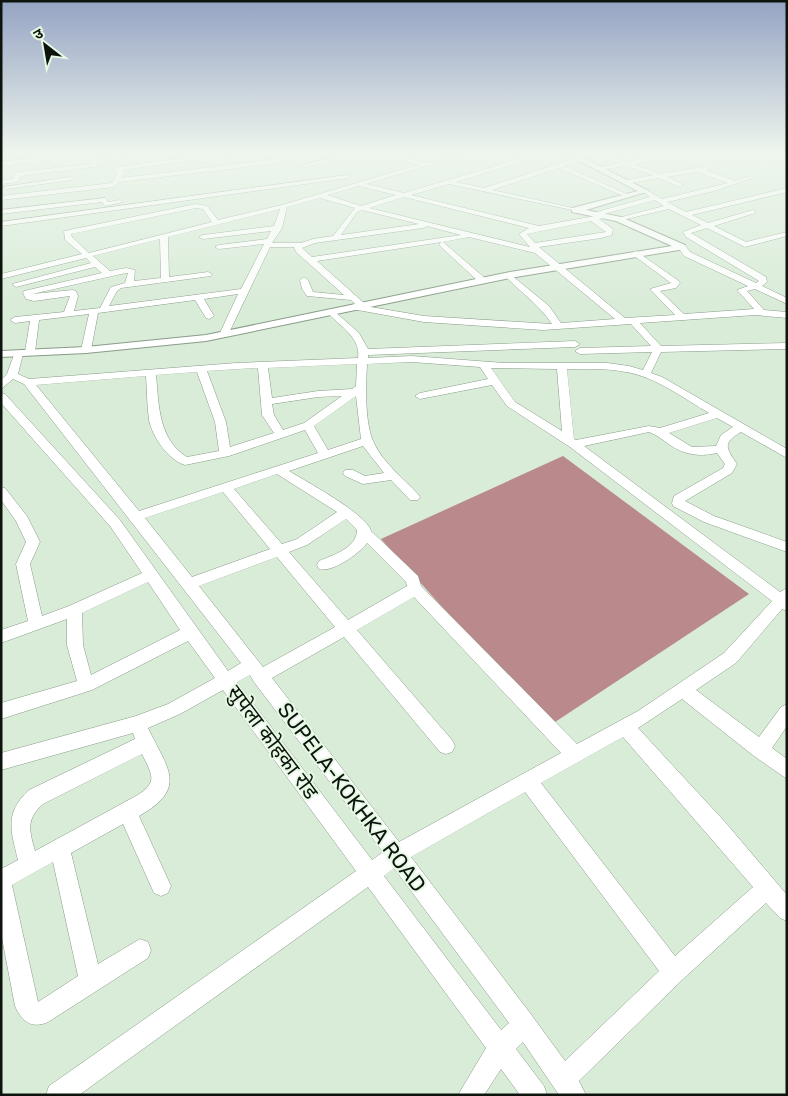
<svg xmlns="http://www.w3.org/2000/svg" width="788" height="1096" viewBox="0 0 788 1096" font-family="Rubik,'Noto Sans Devanagari',sans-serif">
  <rect width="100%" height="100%" fill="#d9ecd8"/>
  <path fill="#b9898b" d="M563,456l186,138 -200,132 -168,-187z"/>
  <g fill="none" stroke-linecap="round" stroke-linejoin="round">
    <defs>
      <path id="minor" d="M1,152h10l-10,3z
        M81,152h20l-7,2 5,12 -78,10 -3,6 -17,2v-4l12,-1 2,-5 3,-2 75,-8 -4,-9 -88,11v-4z
        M146,152h18l-52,9 -3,-2z
        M230,152h19l-127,18 2,2 -3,6 141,-17 55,-9 3,2 -58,11 -143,17 -5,5 -113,13v-4l111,-13 6,-11 -4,-3 3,-2z
        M386,152c14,0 27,11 39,11 15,0 30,-11 47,-11l-106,32 38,9 139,-41h10l-97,30 28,6 95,-31 2,3 -17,6 67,30 -5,1 -67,-29 -67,22 85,19v2l-128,-27 -38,11 128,31 56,-10 -4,-2 2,-1 57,-16 -8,-6 3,-2 17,10 66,-16 -31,-11 -30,5 15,7v2l-2,1 -21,-9 -34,6 -3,-2 1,-1 30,-6 -27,-9 -28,4v-2l21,-5 -31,-11h10l29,10 38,-8 -5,-2 19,3 40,-3 -40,7 -8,-3 -38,8 27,10 48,-8 2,3 -5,1 30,11 15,-5 3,2 -39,13 -47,11 19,10 101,-24v4l-95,23 16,8 45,-13 2,1v2l-41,13 32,16 41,-10v4l-42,11 -38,-19 -16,5 75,44 1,5 -5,4 25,12v6l-32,-15 -8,2 17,19 23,2v6l-32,-3 -115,8 21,23 126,-3v6l-126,3 -10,21 11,4 125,72v9l-46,-26c-19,11 -15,16 -4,32l-5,9 -47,28 29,15 73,26v10l-83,-30 -31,-16 -1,-3 2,-7 49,-28 2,-4 -8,-11c-17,4 -32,2 -47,-8 -7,-5 -13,-10 -21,-13l-65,14 196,146 7,-4v23l-5,-2 -46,54 -40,27 63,47 22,-30 6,-3v22l-15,22 15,11v20l-33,-23 -72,-57 -44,29 87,94 62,73v26l-7,-3 -14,-15 -84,77 -103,101 7,14h-27l-36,-53 -7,7 28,37 3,9h-27l-19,-26 -17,26h-26l28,-47 -118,-161 -289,208h-33l3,-9 307,-215 -133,-181 -43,24 -32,14c19,40 41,60 -9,88l32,70 -3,7 -7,3 -7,-3 -31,-69 -52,29 27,111 42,-25 8,3 3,8 -3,8 -100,64c-16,7 -26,0 -33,-16l-14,-73v-64l17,-9c-7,-29 -14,-47 11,-70l106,-51 -2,-6 -132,37v-17l135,-37 32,-12 47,-26 -27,-37 -96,49 -91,29v-16l76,-22 -10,-36v-26l-66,24v-13l27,-9 -12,-57 10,-22 -10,-21 -15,-21v-13l4,1 22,28 13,26 -10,22 12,52 27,-10 73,-33 -32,-47 -109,-123v-10l4,1 115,126 108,151 13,-8 -217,-279 -11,-5 -12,10v-9l6,-6 8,-22h6l2,2 -5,20 11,5 207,-16 122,-5c3,-20 -17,-31 -29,-44v-4l3,-1 27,24 9,16 207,-8 5,3 -5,3 -207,8v3l44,-2 92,7h103l22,3 14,4 9,-18 -72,2 -5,-3 5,-3 71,-2 -20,-22 -88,6 -119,-8 -72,-13v-4l3,-1 -4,-4 -44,-4 -5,-7 -2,-9 4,-3 4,3 5,12 31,3 -48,-43 -2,-5h-24l-42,88h-6l-2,-2 18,-39 -34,5 10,17 -5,3 -3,-1 -11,-18 -97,13 -7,37 -5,3 -5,-3 8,-36 -50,6 -4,32 -5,3 -5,-3 5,-31 -15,2 -5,-3 5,-3 49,-5 6,-16 -36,5 -8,-2 -3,-6 1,-2 78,-18 -7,-6 -79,20 -4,-3 79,-21 -5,-5 -85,21v-5l81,-20 -17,-14 -1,-9 132,-27 11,2 11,14 64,-15 136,-40zM359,186l37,9 -35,11 -34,-11zM404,197l125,31 -10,6 11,13 -161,-39zM320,198l35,10 -22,28 -20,3 -12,4h-29l10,-15 5,-21zM655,200l9,6 -50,13 4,2 51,-12 32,16 -18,7 3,5 73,44 -3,2 -66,-31 -5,-7 -7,2 6,9 64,30 -11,4 17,19 -70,5 -24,-23 16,-3 4,-5 -1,-2 -43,-30 -4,2 1,2 38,28 -21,6 25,26 -50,3 -86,-71 62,-9 11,-3 1,-6 -14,-10 9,-2v-2l-11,1zM196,208l7,1 9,13 -123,31 -17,-16 -1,-3zM280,209l-6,17 -71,9 -4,2 4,2 68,-8 -4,8 -48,6 -4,2 4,2 45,-5 -23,45 -132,17 8,-15 4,-3 90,-12 1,-2 -4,-2 -39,5 -1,-40zM362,210l57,14 -78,11 16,-23zM591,221l15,11 -71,11 -8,-9zM427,226l34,9 -149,22 -10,-9 13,-5 108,-15zM469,237l66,16 80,66 -54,4 -12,-17 -39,-32 -4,2 1,2c15,15 33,28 45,46l-128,-8 -59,-10 -1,-3 -47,-42 125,-19 -3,2 1,2 40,37h6v-4l-43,-37zM160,239l1,39 -27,3 1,-11 -9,-2 -16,3 -17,-15zM126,273h2l-3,10 -14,4 -11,21 -26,3 4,-15 -2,-5 -3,-1 -41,4zM412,362l68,5 8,12 -68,14 -5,3 5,3 72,-14 15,21 63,41 202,154 -48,52 -86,58 -61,33 -156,-158 -3,-10 -47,-45c-4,-17 -66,-50 -82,-60l74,-25 21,27 -19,3 -12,-6h-8l-2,3 2,3 18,8 28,-4 19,20h8l2,-3 -2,-3c-13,-14 -35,-32 -43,-49 -11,-20 -9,-59 -8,-81zM357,364l-1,22 -4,3 -34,2 -46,7 -4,-30zM258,368l4,47 12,18 -44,14 -4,-25 -19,-51zM491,368l66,1 5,62 -47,-29zM567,369c20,0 39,-1 59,3 30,5 57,26 83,41l-49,15 -11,-2 -73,14 -2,-1zM197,372l18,50 4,29 -32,6c-29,-18 -28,-52 -31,-82zM146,376c1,14 1,30 3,44 3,16 19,40 36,45l44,-9 76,-26 13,23 -179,58 -103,-126zM342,396l-38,27 -21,7 -9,-15 -2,-11 46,-7zM356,396l5,43 -33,11 -14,-24zM717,418l16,9 -12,8 -5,11 -24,1 -23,-14zM277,474l60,38 -40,27 -15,5 -48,-55zM223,492l47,57 -78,28 -47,-59zM346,519l11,11c0,18 -24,25 -38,31l-2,4 2,4c13,4 40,-15 48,-26l39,39 1,4 -59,34 -59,-68 18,-7zM277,557l58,70 -72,40 -64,-81zM148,582l32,48 -89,45 -8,-30 -1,-32zM414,597l147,156 -162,89 -127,-164 72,-41 96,115 6,2 6,-2 3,-6 -3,-6 -95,-110zM250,675l4,7 129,170 -11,8 -135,-178zM623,737l130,150 -78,69 -134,-173zM142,754c10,21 17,28 -6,42l-101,55c-6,-21 -9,-32 8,-47zM525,792l134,179 -94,90 -35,-48 -119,-156zM53,862l25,114 -40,26 -26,-117zM394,868l115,155 -8,7 -117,-154z
        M775,152h7l1,1 -3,2z
        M329,159l2,3 -26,5 -3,-2z
        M347,175l3,2 -1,1 -348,48v-4z
        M70,177l2,1v2l-66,9 -3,-2z
        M105,198l3,4 12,-2 3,2 -18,4 -3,-4 -101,12v-4z"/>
      <path id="major" d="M562,152h9l78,39 -63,19 35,7 64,28v4l-175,29 -304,63 -120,12 -85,4v-6l85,-4 120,-12 304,-63 162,-26 -56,-25 -44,-9v-4l66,-17z"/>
    </defs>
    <use href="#minor" stroke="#899b89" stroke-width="1"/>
    <use href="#major" stroke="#899b89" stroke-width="2"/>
    <use href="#minor" fill="#fff" fill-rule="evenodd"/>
    <use href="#major" fill="#fff" fill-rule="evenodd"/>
  </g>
  <linearGradient id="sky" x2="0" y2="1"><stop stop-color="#95a3c3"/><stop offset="0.5" stop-color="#eef6ed"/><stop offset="1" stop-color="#eef6ed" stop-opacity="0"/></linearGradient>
  <rect width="788" height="306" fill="url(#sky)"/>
  <g text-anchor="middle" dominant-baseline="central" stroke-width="4" stroke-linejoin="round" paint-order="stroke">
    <g font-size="21" fill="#0d130d" stroke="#e6f9e5">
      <text transform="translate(273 742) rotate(53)">सुपेला कोहका रोड</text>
      <text transform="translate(352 797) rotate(53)">SUPELA-KOKHKA ROAD</text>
    </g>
  </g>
  <rect width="788" height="1096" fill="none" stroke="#0d130d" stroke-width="5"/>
  <g transform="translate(45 45) rotate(329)" stroke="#e6f9e5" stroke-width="4" paint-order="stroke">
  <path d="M0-4L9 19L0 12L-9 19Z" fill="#0d130d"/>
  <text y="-8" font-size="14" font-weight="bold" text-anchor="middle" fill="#0d130d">उ</text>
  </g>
</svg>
